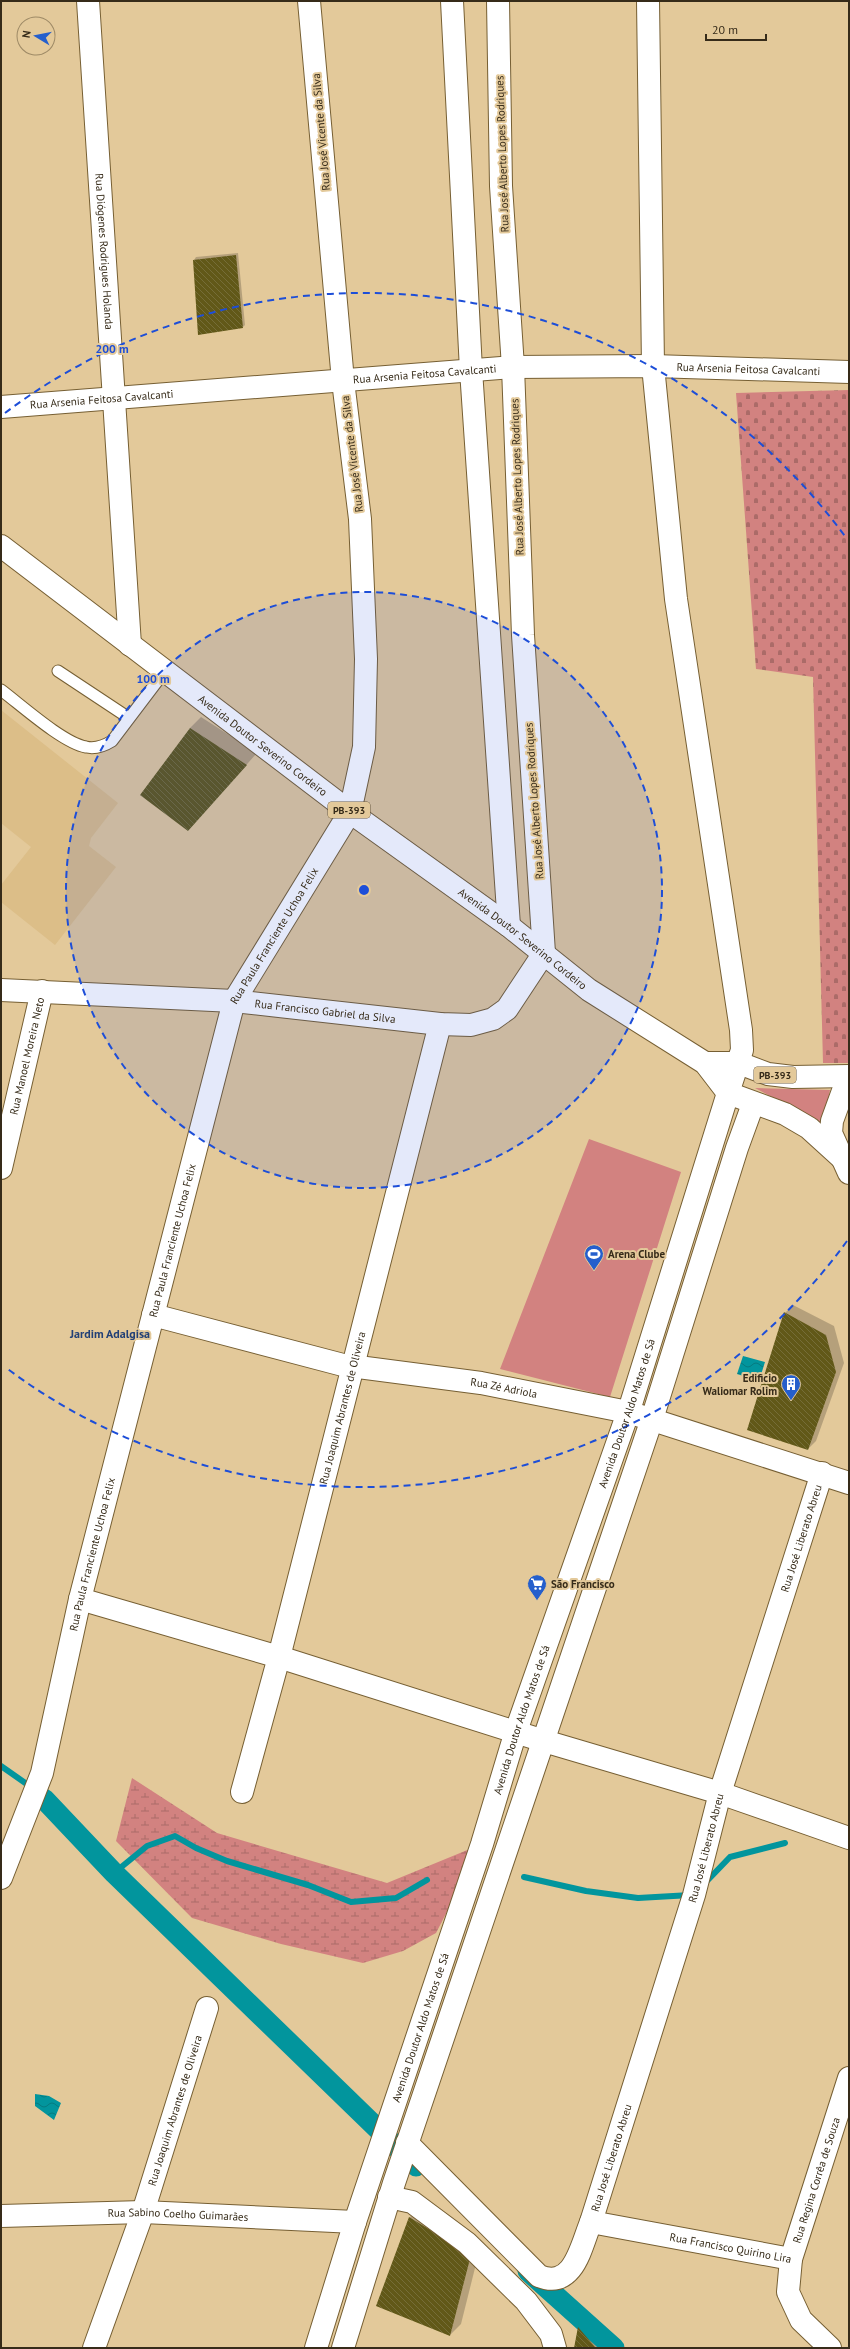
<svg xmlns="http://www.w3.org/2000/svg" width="850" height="2349" viewBox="0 0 850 2349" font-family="'PT Sans',sans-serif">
  <defs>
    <pattern id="wetland-marsh" width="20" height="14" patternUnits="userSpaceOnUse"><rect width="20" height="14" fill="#d28280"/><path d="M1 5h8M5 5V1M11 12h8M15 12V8" fill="none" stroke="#ab6b68"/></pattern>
    <pattern id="cemetery-stones" width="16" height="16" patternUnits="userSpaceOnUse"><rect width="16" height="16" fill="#d28280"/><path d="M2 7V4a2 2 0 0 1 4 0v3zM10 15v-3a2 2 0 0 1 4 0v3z" fill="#ab6b68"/></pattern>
    <pattern id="water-waves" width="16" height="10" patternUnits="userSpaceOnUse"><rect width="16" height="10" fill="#02959d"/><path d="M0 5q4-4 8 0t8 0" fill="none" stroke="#057a7f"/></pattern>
    <pattern id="building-back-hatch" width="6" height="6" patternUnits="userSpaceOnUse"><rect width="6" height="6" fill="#615818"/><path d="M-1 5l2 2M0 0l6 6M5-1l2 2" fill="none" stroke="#756d38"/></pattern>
  </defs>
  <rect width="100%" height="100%" fill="#e3c99a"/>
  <path fill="#dcbe88" d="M1,710l117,93 -27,35 -2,8 27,21 -61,78 -54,-43v-17l30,-38 -30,-24z"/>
  <path fill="url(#wetland-marsh)" d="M132,1778l85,55 170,50 95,-39 -46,89 -33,18 -40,12 -82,-19 -89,-26 -76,-77z"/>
  <path fill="url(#cemetery-stones)" d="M849,390v673h-26l-10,-386 -57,-8 -20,-276z"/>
  <path fill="#d28280" d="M755,1088l75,2 -7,34z
    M589,1139l92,33 -71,225 -110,-28z"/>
  <path fill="url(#water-waves)" d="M743,1356l22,6 -6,19 -22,-7z
    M35,2094l14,2 12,7 -7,17 -19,-14z"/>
  <path fill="#0003" d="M238,253l7,72 -2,2 -49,-67 2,-3z
    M201,717l56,36 -69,77 2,-102z
    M793,1305l41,21 10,37 -28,78 -8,8 -23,-136z
    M421,2206l60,38 -20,80 -11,11 -73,-29 33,-89z
    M589,2317l28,31h-42l3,-21z"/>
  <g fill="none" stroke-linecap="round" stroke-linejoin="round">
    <path stroke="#02959d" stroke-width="6" d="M1,1766l30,21
      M114,1873l33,-27 28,-10 21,12 31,13 81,24 43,17 45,-4 31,-18
      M524,1877l62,14 52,7 53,-3
      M705,1883l25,-26 55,-14"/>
    <path stroke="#02959d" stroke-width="21" d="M44,1799l70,74 302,293
      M528,2271l86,77"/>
  </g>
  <path fill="url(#building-back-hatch)" d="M236,255l7,73 -45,7 -5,-75z
    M190,728l57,37 -59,66 -48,-36z
    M784,1312l42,23 10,37 -28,78 -61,-20z
    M409,2217l62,38 -21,81 -74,-30z
    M578,2327l18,21h-22z"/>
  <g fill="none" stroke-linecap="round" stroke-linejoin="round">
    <defs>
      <path id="service" d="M58,671l71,47
        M1,690c20,15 62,53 85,57 9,2 18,-1 26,-6l53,-70"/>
      <g id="minor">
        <path id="s1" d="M88,1l42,644"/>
        <path d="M452,1l19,369 38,556"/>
        <path id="s2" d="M1,407l512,-40 140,-1 196,6"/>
        <path id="s3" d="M1,990l233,11 206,23 31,1 22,-6 14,-10 37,-56 -21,-318 -10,-268 -12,-181 -3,-185"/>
        <path id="s4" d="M1,1168l41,-177"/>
        <path id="s5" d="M153,1315l190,50 138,18 147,29 221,71"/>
        <path d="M80,1599l199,58 265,84 176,52 129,45"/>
        <path id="s6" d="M242,1792l37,-135 161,-633"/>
        <path id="s7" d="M1,1878l41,-105 38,-174 154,-598 116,-189 14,-65 2,-88 -6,-140 -17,-138 -34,-380"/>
        <path id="s8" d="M407,2143l132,133c35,14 42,-30 52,-54l103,-327 26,-102 102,-320"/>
        <path d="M389,2197l23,5 55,41 59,58 25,33 4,14"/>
        <path id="s9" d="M1,2216l142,-4 212,10"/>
        <path id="s10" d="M591,2222l200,37"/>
        <path id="s11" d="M94,2348l49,-136 64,-204"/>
        <path id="s12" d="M316,2348l39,-126 127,-378 34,-113 115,-327 97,-311"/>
        <path d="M343,2348l51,-165 258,-764 85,-271 16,-44"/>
        <path id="s13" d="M830,2348l-29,-28 -13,-28 3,-33 58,-181"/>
      </g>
      <path id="tertiary" d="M648,1l5,365 23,233 65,431 1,20 -14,43"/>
      <path id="primary" d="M848,1077l-16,44 -1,12 18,40"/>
      <g id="trunk">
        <path id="s14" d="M1,546l349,266 159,114 80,64 116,73 23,30 57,21 24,14 33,30 7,3"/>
        <path d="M705,1063h34l29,11 25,3 56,-1"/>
      </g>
    </defs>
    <use href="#service" stroke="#765f33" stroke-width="13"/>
    <use href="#minor" stroke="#765f33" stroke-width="24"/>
    <use href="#tertiary" stroke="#765f33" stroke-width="24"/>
    <use href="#primary" stroke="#765f33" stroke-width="24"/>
    <use href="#trunk" stroke="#765f33" stroke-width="24"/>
    <use href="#service" stroke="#fff" stroke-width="11"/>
    <use href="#minor" stroke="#fff" stroke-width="22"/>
    <use href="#tertiary" stroke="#fff" stroke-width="22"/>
    <use href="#primary" stroke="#fff" stroke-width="22"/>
    <use href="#trunk" stroke="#fff" stroke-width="22"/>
  </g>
  <circle cx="364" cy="890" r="298" fill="#1d4ed8" fill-opacity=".12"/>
  <g fill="none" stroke="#1d4ed8" stroke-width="2" stroke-dasharray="7 5">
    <circle cx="364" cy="890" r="298"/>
    <path d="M847 1241A597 597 0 0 1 5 1367M5 413A597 597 0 0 1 847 539"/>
  </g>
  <defs>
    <symbol id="stadium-pin" viewBox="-11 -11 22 30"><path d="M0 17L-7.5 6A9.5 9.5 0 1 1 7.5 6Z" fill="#255fcc" stroke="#e3c99a"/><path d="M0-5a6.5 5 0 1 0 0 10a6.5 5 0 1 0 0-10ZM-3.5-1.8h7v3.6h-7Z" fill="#fff"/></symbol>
    <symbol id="building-pin" viewBox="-11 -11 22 30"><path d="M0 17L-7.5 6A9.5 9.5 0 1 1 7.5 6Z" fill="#255fcc" stroke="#e3c99a"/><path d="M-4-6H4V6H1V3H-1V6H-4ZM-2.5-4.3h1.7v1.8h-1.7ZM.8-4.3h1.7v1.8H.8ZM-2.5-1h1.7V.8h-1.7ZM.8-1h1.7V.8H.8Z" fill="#fff"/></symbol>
    <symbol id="supermarket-pin" viewBox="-11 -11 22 30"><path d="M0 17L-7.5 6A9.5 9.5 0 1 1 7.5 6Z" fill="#255fcc" stroke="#e3c99a"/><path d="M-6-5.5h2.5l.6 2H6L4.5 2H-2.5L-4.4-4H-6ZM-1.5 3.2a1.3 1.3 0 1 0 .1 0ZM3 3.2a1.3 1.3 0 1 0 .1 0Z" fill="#fff"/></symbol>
  </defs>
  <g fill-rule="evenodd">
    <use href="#stadium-pin" x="583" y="1243" width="22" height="30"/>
    <use href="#building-pin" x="780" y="1373" width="22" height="30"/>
    <use href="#supermarket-pin" x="526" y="1573" width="22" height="30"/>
  </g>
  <g text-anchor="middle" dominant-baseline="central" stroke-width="4" stroke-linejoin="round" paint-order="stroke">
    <g fill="#e3c99a" stroke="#6a5a40" stroke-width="1">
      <rect x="328" y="802" width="42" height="16" rx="3"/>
      <rect x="754" y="1067" width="42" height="16" rx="3"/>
    </g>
    <g font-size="10" font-weight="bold" fill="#362b19">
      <text x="349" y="810">PB-393</text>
      <text x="775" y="1075">PB-393</text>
    </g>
    <g font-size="11" fill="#362b19" stroke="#e3c99a">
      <text transform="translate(321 132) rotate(-95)">Rua José Vicente da Silva</text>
      <text transform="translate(502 154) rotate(-92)">Rua José Alberto Lopes Rodriques</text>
      <text stroke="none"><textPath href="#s1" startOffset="251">Rua Diógenes Rodrigues Holanda</textPath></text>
      <text stroke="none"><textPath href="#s2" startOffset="749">Rua Arsenia Feitosa Cavalcanti</textPath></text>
      <text stroke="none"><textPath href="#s2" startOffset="425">Rua Arsenia Feitosa Cavalcanti</textPath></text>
      <text stroke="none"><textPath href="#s2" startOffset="101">Rua Arsenia Feitosa Cavalcanti</textPath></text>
      <text transform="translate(352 454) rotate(-97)">Rua José Vicente da Silva</text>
      <text transform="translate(517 477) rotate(-92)">Rua José Alberto Lopes Rodriques</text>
      <text stroke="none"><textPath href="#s14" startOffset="329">Avenida Doutor Severino Cordeiro</textPath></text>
      <text transform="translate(534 801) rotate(-94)">Rua José Alberto Lopes Rodriques</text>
      <text stroke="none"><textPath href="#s7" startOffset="985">Rua Paula Franciente Uchoa Felix</textPath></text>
      <text stroke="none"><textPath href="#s14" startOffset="653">Avenida Doutor Severino Cordeiro</textPath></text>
      <text stroke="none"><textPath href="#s3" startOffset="325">Rua Francisco Gabriel da Silva</textPath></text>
      <text stroke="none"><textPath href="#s4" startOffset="115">Rua Manoel Moreira Neto</textPath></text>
      <text stroke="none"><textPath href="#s7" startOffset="661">Rua Paula Franciente Uchoa Felix</textPath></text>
      <text stroke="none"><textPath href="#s5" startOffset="359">Rua Zé Adriola</textPath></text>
      <text stroke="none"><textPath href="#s6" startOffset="397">Rua Joaquim Abrantes de Oliveira</textPath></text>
      <text stroke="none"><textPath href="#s12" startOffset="985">Avenida Doutor Aldo Matos de Sá</textPath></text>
      <text stroke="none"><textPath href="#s8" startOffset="989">Rua José Liberato Abreu</textPath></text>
      <text stroke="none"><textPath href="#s7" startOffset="337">Rua Paula Franciente Uchoa Felix</textPath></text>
      <text stroke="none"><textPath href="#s12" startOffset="661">Avenida Doutor Aldo Matos de Sá</textPath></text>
      <text stroke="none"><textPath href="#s8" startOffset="665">Rua José Liberato Abreu</textPath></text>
      <text stroke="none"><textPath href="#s12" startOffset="337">Avenida Doutor Aldo Matos de Sá</textPath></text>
      <text stroke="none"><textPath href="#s11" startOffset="251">Rua Joaquim Abrantes de Oliveira</textPath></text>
      <text stroke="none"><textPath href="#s8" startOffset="341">Rua José Liberato Abreu</textPath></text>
      <text stroke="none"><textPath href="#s13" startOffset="187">Rua Regina Corrêa de Souza</textPath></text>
      <text stroke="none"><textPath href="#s9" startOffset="177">Rua Sabino Coelho Guimarães</textPath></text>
      <text stroke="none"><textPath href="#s10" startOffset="142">Rua Francisco Quirino Lira</textPath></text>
    </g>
    <g font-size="11" font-weight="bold" fill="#362b19" stroke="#e3c99a" text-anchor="start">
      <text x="608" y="1254">Arena Clube</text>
      <text x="777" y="1378" text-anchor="end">Edificio<tspan x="777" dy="13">Waliomar Rolim</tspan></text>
      <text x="551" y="1584">São Francisco</text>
    </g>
    <g font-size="12" font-weight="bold" fill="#224076" stroke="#e3c99a">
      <text x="110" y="1333">Jardim Adalgisa</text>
    </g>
  </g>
  <circle cx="364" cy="890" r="6" fill="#1d4ed8" stroke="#e3c99a" stroke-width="2"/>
  <g font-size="12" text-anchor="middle" font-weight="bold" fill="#1d4ed8" stroke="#e3c99a" stroke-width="4" stroke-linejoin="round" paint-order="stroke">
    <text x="112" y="353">200 m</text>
    <text x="153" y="683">100 m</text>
  </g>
  <rect width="850" height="2349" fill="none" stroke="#362b19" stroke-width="4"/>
  <g transform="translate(36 36) rotate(280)"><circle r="19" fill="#e3c99a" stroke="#9e8a66"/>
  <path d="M0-3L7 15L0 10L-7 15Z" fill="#255fcc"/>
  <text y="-6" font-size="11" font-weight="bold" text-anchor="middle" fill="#362b19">N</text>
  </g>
  <path d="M706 34v6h60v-6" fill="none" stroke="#362b19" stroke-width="2"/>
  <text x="712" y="34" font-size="12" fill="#362b19" stroke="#e3c99a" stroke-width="3" paint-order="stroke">20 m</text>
</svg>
